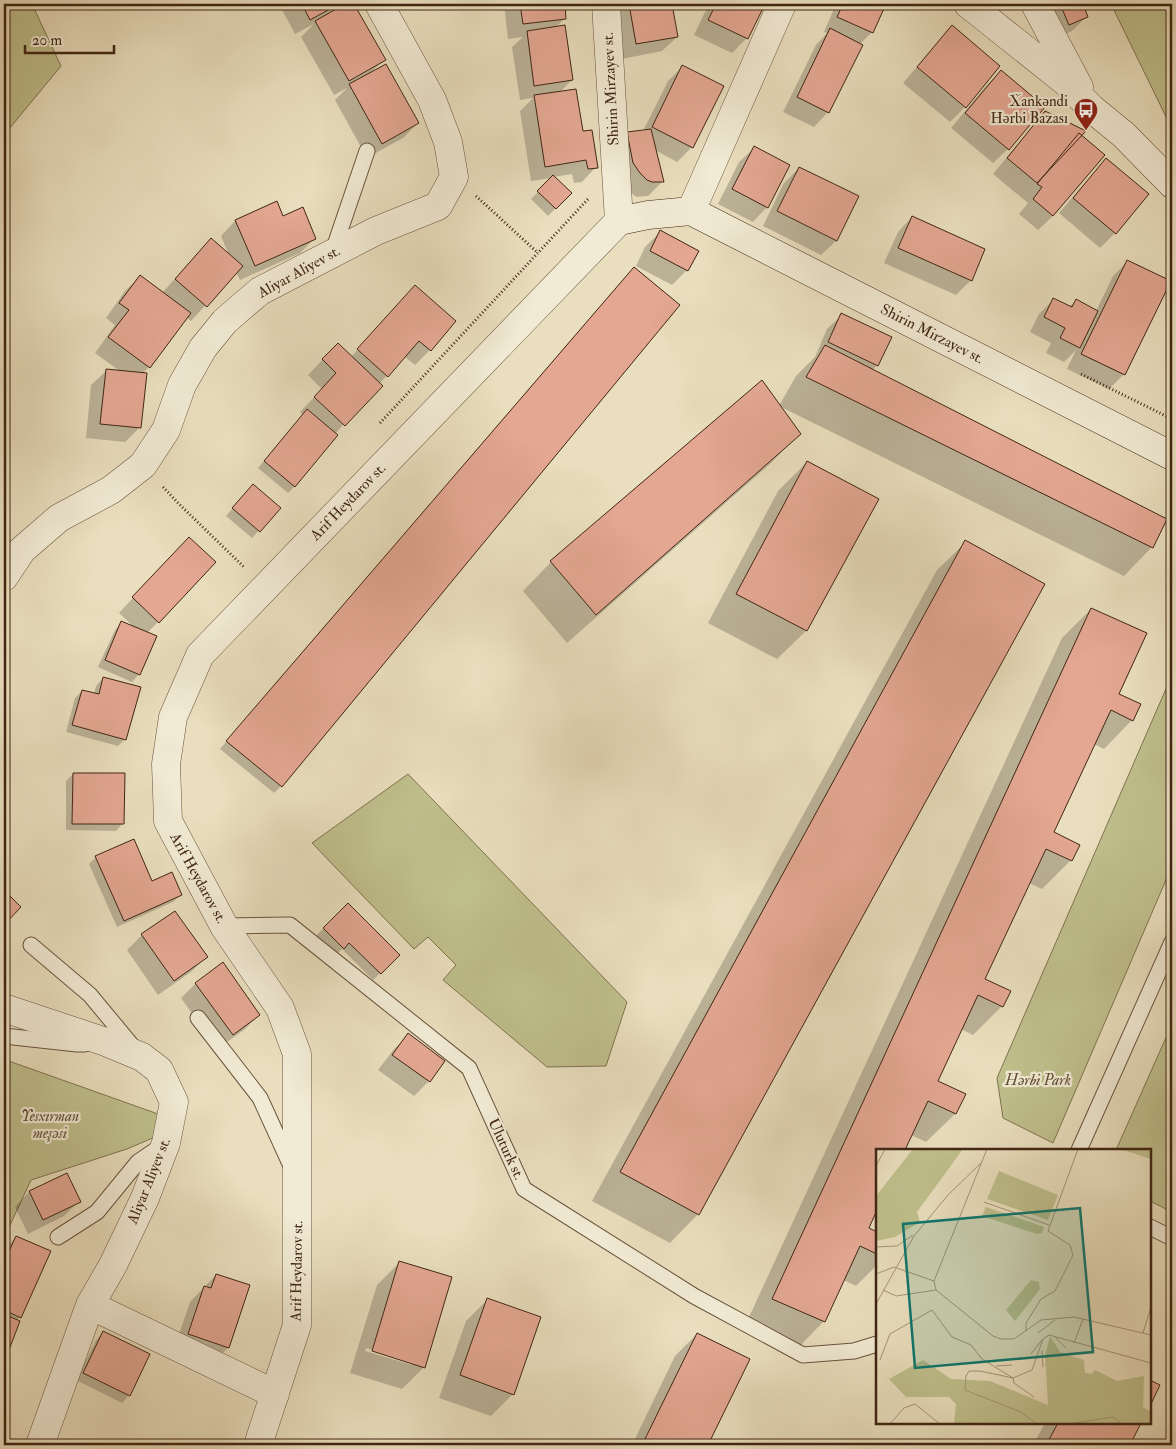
<svg xmlns="http://www.w3.org/2000/svg" width="1176" height="1449" viewBox="0 0 1176 1449" font-family="'IM FELL Double Pica',serif">
  <rect width="100%" height="100%" fill="#e9debd"/>
  <filter id="stains"><feTurbulence type="fractalNoise" baseFrequency=".004" numOctaves="4"/><feColorMatrix values="0 0 0 0 .2 0 0 0 0 .09 0 0 0 0 .02 0 0 0 .5 -.17"/></filter>
  <radialGradient id="worn" r=".72"><stop offset=".6" stop-color="#630" stop-opacity="0"/><stop offset="1" stop-color="#630" stop-opacity=".3"/></radialGradient>
  <path fill="#bfbf8c" stroke="#807250" d="M4,4h28l29,62 -57,69z
    M1111,4h61v125z
    M1172,675v191l-119,277 -50,-25 -6,-40z
    M408,774l219,228 -21,64 -59,1 -104,-87 13,-15 -28,-28 -14,12 -102,-106z
    M1172,1024v188l-22,-11v-51h-34z
    M6,1060l155,55 -6,22 -28,12 -96,31 -27,58v-177z"/>
  <path fill="#0003" fill-rule="evenodd" d="M279,4h59l-11,11 21,-11h5l31,56 -13,12 47,51 -15,15 -36,20 -32,-58 12,-12 -13,7 -33,-58 13,-13 -19,10z
    M504,4h59l2,14 -10,10 17,52 -13,13 23,40 14,34 -14,15 -8,1 -2,-9 -19,3 17,16 -22,23 -17,-17 21,-21 -21,3 -11,-70 13,-13 -13,2 -8,-53 11,-10 -15,2z
    M612,4h59l6,33 -15,14 -40,8z
    M713,4h50l-16,34 -15,15 -38,-18 11,-23z
    M836,4h49l-13,28 -12,12 -32,68 -14,15 -31,-15 33,-67 11,-12 -3,-1z
    M1039,4h43l5,12 -15,15 -18,8z
    M952,27l13,80 -15,15 -47,-39 35,-41z
    M683,66l9,81 -15,15 -22,-12 7,32 -14,14 -12,1 -11,-9 -6,-10 9,-45 15,-2 25,-50z
    M1001,71l7,78 -15,14 -42,-35 35,-42z
    M1045,113l35,23 -27,80 -15,14 -19,-16 9,-11 -35,-29 38,-46z
    M754,148l13,59 -14,15 -35,-18 21,-42z
    M1106,160l42,35 -33,38 -15,15 -41,-35 33,-38z
    M799,168l37,73 -15,14 -58,-29 21,-43z
    M276,203l6,14 33,21 -15,15 -60,27 -4,-8 -45,49 -5,-4 -37,50 -7,7 -2,53 -15,15 -39,-4 5,-53 15,-14 15,1 -26,-19 20,-28 -9,-7 19,-27 15,-14 22,16 49,-54 18,16 -8,-19 14,-15z
    M912,217l59,63 -15,15 -72,-32 14,-31z
    M660,232l27,38 -15,15 -36,-19 9,-19z
    M1128,261l-4,113 -15,15 -42,-20 9,-19 -12,12 -18,-9 5,-10 -21,-11 9,-18 15,-15 15,8 7,-6 20,10 17,-35z
    M627,275l-346,511 -7,7 -54,-44z
    M415,286l15,64 -15,15 -11,-9 -69,78 -40,52 -7,7 -30,-25 45,-53 -3,-3 22,-23 -14,-14 15,-16 28,-2z
    M842,315l35,50 -5,6 280,176 -28,29 -345,-170 20,28 -28,29 -204,180 -44,-52 28,-29 228,-156 17,-30 19,-19 12,-28z
    M807,462l70,38 -71,131 -29,28 -69,-36 70,-132z
    M246,493l33,15 -27,30 -26,-22z
    M966,542l-268,672 -28,29 -78,-42 345,-631z
    M174,553l-16,69 -11,11 -8,41 -7,8 -34,-15 17,-37 7,-8 12,5 -15,-14z
    M1091,609l26,85 15,26 -28,29 -10,-5 -42,89 19,27 -29,29 -13,-6 -45,96 25,12 -7,15 -29,29 -12,-6 -25,52 28,13 -9,20 -29,28 -15,-7 -7,15h-27v57l-10,22 10,4v32l-21,21 -13,-6 -19,41 -28,29 -52,-22 318,-690z
    M103,678l22,61 -7,7 -52,-14 9,-34 7,-7 12,3 2,-8z
    M73,774l50,49 -7,8 -50,-1v-49z
    M96,857l56,25 29,13 -8,7 -56,25 -28,-63z
    M348,904l51,51 -26,25 -31,-31 -6,6 -20,-19z
    M174,912l32,45 -15,15 -33,23 -31,-45 15,-15z
    M196,983l63,32 -15,15 -27,19 -36,-51z
    M409,1035l35,26 -15,20 -15,15 -36,-26 16,-21z
    M66,1174l13,27 -15,15 -36,18 -13,-27 14,-15z
    M16,1237l4,80 -4,4 3,1 -15,37v-109z
    M399,1263l25,104 -22,22 -52,-16 27,-88zM366,1348l46,14v3l-47,-14z
    M216,1275l33,11 -21,62 -15,14 -39,-13 16,-47z
    M488,1299l25,95 -22,22 -52,-18 27,-77z
    M103,1333l26,62 -7,8 -46,-23 20,-40z
    M697,1334l51,26 -42,85h-74l43,-89z
    M1045,1423h95l-12,22h-95z"/>
  <path fill="#e3a792" stroke="#402514" d="M302,4h37l-29,16z
    M345,4h9l32,56 -37,21 -34,-60z
    M520,4h45l1,15 -43,5z
    M629,4h43l6,33 -42,7z
    M716,4h49l-17,35 -40,-19z
    M843,4h43l-13,29 -36,-16z
    M1060,4h23l5,13 -19,8z
    M565,25l8,55 -39,6 -7,-55z
    M952,25l48,41 -34,42 -49,-41z
    M830,28l33,17 -34,68 -32,-16z
    M386,64l33,59 -37,21 -33,-60z
    M682,65l42,21 -31,62 -41,-21z
    M1001,70l44,37 -36,43 -44,-37z
    M576,89l7,42 9,-1 6,38 -10,1 -2,-9 -41,7 -11,-72z
    M1045,111l41,20 -49,52 -30,-25z
    M651,129l13,53h-12l-5,-2 -7,-7 -7,-10 -6,-31z
    M1079,133l26,22 -52,61 -20,-17 9,-12 -5,-3z
    M754,146l36,19 -22,43 -36,-19z
    M1106,158l43,36 -33,40 -43,-36z
    M799,167l60,29 -22,45 -60,-30z
    M553,175l19,18 -16,16 -19,-18z
    M277,201l6,15 20,-9 13,32 -61,27 -20,-46z
    M912,216l73,33 -13,32 -74,-33z
    M660,230l39,21 -11,20 -38,-20z
    M211,238l32,28 -36,41 -32,-28z
    M1127,260l44,21 -46,94 -44,-21z
    M634,267l46,38 -398,482 -56,-46z
    M140,275l51,38 -41,55 -42,-31 21,-27 -10,-7z
    M415,285l41,36 -25,30 -12,-10 -31,36 -31,-28z
    M1053,298l19,9 4,-8 22,12 -18,37 -20,-10 5,-10 -21,-11z
    M841,313l51,24 -14,29 -50,-24z
    M338,343l45,43 -38,40 -31,-29 22,-24 -14,-14z
    M825,345l342,174 -14,29 -347,-171z
    M106,369l41,4 -6,55 -41,-4z
    M762,380l39,54 -205,181 -46,-54z
    M307,409l31,26 -43,52 -31,-26z
    M807,461l72,38 -72,132 -71,-37z
    M253,484l28,24 -21,24 -28,-24z
    M189,537l27,25 -57,61 -27,-26z
    M965,540l80,44 -346,631 -79,-43z
    M1091,608l56,25 -28,61 22,10 -8,17 -22,-11 -57,122 26,13 -8,16 -26,-12 -61,130 26,12 -8,16 -25,-12 -40,86 28,13 -10,20 -28,-13 -23,49h-28v60l-8,18 8,4v22l-17,-8 -35,76 -53,-23z
    M121,621l36,15 -17,39 -35,-15z
    M103,677l38,10 -15,53 -54,-15 10,-35 17,4z
    M73,773h52l-1,51h-52z
    M134,839l18,42 20,-9 10,23 -58,26 -29,-65z
    M4,890l17,17 -17,18z
    M348,903l52,52 -19,19 -32,-31 -5,6 -21,-21z
    M175,911l33,46 -34,24 -33,-47z
    M223,962l37,53 -27,20 -38,-52z
    M408,1033l37,28 -15,21 -38,-27z
    M67,1173l14,29 -38,18 -14,-29z
    M16,1236l35,15 -30,67 -17,-8v-48z
    M399,1261l53,16 -27,91 -53,-17z
    M216,1274l34,11 -21,63 -41,-14 16,-48 7,2z
    M487,1298l54,19 -27,78 -54,-20z
    M4,1314l16,7 -16,42z
    M103,1331l47,23 -20,42 -47,-23z
    M697,1333l53,26 -42,86h-66z
    M1150,1380l10,5 -10,21z
    M1058,1423h83l-11,22h-84z"/>
  <g fill="none" stroke-linecap="round" stroke-linejoin="round">
    <defs>
      <path id="lane" d="M332,254l35,-103
        M224,926l66,-1 179,143 55,121 170,107 109,59 51,-4 23,-7
        M31,945l59,50 44,53
        M198,1018l62,80 31,68
        M4,1036l73,8h8
        M1079,1150l93,-208
        M1150,1227l22,11
        M58,1237l39,-25 41,-50 25,-17"/>
      <path id="street" d="M968,4l98,78 25,26 33,27 48,49
        M1035,4l44,83
        M691,211l91,-207
        M4,577l18,-27 37,-32 52,-28 32,-25 23,-35 16,-45 21,-37 22,-27 35,-30 116,-60 62,-25 16,-29 -6,-35 -16,-42 -53,-96
        M4,1008l102,34 36,15 17,13 15,32 -8,41 -21,55 -32,67 -23,40 -50,140
        M90,1305l185,89
        M258,1445l39,-120v-271l-17,-46 -56,-82 -56,-105 -2,-57 7,-47 27,-62 419,-434 -13,-217"/>
      <path id="secondary" d="M619,221l29,-6 43,-4 481,245"/>
    </defs>
    <use href="#lane" stroke="#6a533e" stroke-width="17"/>
    <use href="#street" stroke="#6a533e" stroke-width="29"/>
    <use href="#secondary" stroke="#402514" stroke-width="29"/>
    <path stroke="#402514" stroke-width="3" stroke-dasharray="1 2.5" stroke-linecap="butt" d="M476,196l62,57
      M1081,374l91,45
      M380,423l208,-224
      M163,487l16,17 66,64"/>
    <use href="#lane" stroke="#f1ead4" stroke-width="15"/>
    <use href="#street" stroke="#f1ead4" stroke-width="28"/>
    <use href="#secondary" stroke="#f1ead4" stroke-width="28"/>
  </g>
  <defs>
    <symbol id="bus-pin" viewBox="-11 -11 22 30"><path d="M0 17L-7.5 6A9.5 9.5 0 1 1 7.5 6Z" fill="#8f2418" stroke="#f1ead4"/><path d="M-5-6H5V4H4V6H2V4H-2V6H-4V4H-5ZM-3.5-4V0h7V-4ZM-3.5 1.2v1.5H-2V1.2ZM2 1.2v1.5H3.5V1.2Z" fill="#fff"/></symbol>
  </defs>
  <g fill-rule="evenodd">
    <use href="#bus-pin" x="1072" y="96" width="28" height="38"/>
  </g>
  <g text-anchor="middle" dominant-baseline="central" stroke-width="4.5" stroke-linejoin="round" paint-order="stroke">
    <g font-size="15" fill="#402514" stroke="#f1ead4">
      <text transform="translate(611 89) rotate(-93)">Shirin Mirzayev st.</text>
      <text transform="translate(299 272) rotate(-29)">Aliyar Aliyev st.</text>
      <text transform="translate(932 334) rotate(27)">Shirin Mirzayev st.</text>
      <text transform="translate(348 502) rotate(-46)">Arif Heydarov st.</text>
      <text transform="translate(198 878) rotate(61)">Arif Heydarov st.</text>
      <text transform="translate(506 1149) rotate(65)">Uluturk st.</text>
      <text transform="translate(149 1181) rotate(-68)">Aliyar Aliyev st.</text>
      <text transform="translate(297 1271) rotate(-89)">Arif Heydarov st.</text>
    </g>
    <g font-size="15" fill="#402514" stroke="#f1ead4" text-anchor="end">
      <text x="1068" y="101">Xankəndi<tspan x="1068" dy="17">Hərbi Bazası</tspan></text>
    </g>
    <g font-size="15" font-style="italic" fill="#604c32" stroke="#f1ead4">
      <text x="1038" y="1080">Hərbi Park</text>
      <text x="50" y="1116">Yesxırman<tspan x="50" dy="17">meşəsi</tspan></text>
    </g>
  </g>
  <g transform="translate(876 1149)">
    <rect width="275" height="275" fill="#e9debd"/>
    <path d="M37,0h50l-46,63 3,10 -25,15 -19,4v-45zM244,0h31v10zM123,22l59,24 -10,25 -61,-21zM110,58l58,20 -2,6 -5,1 -55,-18zM155,131l8,2 1,7 -25,32 -9,-11zM174,187l10,16 24,8 1,13 7,1 3,-4 22,11 27,-5 -1,31 8,5v12h-197l2,-20 -7,-7h-43l-17,-18 34,-19 28,19 39,2 58,24 -3,-49z" fill="#bfbf8c"/>
    <path fill="none" stroke="#a59479" stroke-width="1" d="M0,17l9,-17M108,53l65,23M0,98l21,-1 16,-11M0,125l18,-7 40,14M7,141l13,6 40,-6M60,141l57,46 8,3h13l27,-19 33,-3 77,18M60,141l-2,-9 53,-132M0,155l38,-68 34,-41 33,-32M150,182v-8l15,-24 14,-8 18,-36 -3,-10 -22,-14 30,-82M162,184l17,-13M267,184l8,-26M178,187l12,12M198,194l9,-24M166,201l1,17M155,205l11,-14M4,211l10,-26 42,-24 20,27 19,8 11,14 31,19 19,-8 11,-31 6,-4 102,28M120,217l16,-1M158,248l-20,-14 -1,-5 -33,-7h-11l-3,5 -1,14 56,22 16,12M14,275l14,-16 11,-4 25,20M193,275l44,-7 9,7"/>
    <path fill="#0f766e" fill-opacity="0.15" stroke="#0f766e" stroke-width="2.5" d="M204,59l13,144 -178,16 -12,-144z"/>
    <rect width="275" height="275" fill="none" stroke="#402514" stroke-width="2.5"/>
  </g>
  <rect width="1176" height="1449" fill="none" stroke="#e9debd" stroke-width="20"/>
  <rect x="5" y="5" width="1166" height="1439" fill="none" stroke="#402514" stroke-width="2.5"/>
  <rect x="10" y="10" width="1156" height="1429" fill="none" stroke="#402514"/>
  <path d="M25 45v8h89v-8" fill="none" stroke="#402514" stroke-width="2.5"/>
  <text x="32" y="45" font-size="15" fill="#402514" stroke="#f1ead4" stroke-width="4" paint-order="stroke">20 m</text>
  <rect width="100%" height="100%" filter="url(#stains)"/>
  <rect width="100%" height="100%" fill="url(#worn)"/>
</svg>
